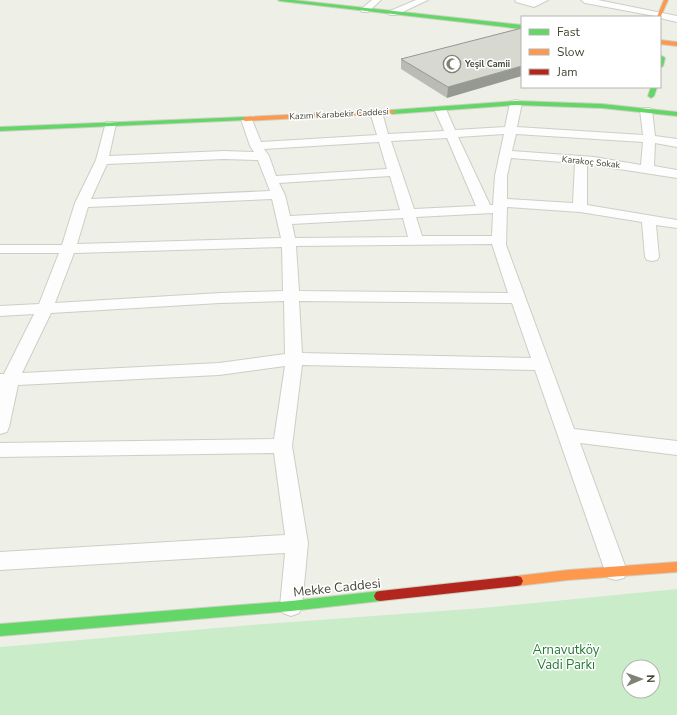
<svg xmlns="http://www.w3.org/2000/svg" width="677" height="715" viewBox="0 0 677 715" font-family="'Nunito Sans',sans-serif">
  <rect width="100%" height="100%" fill="#eef0e8"/>
  <path fill="#caecc9" fill-rule="evenodd" d="M677,589v126h-677v-68l251,-22 231,-17zM629,667h24v24h-24z"/>
  <g fill="none" stroke-linecap="round" stroke-linejoin="round">
    <defs>
      <path id="street" d="M372,0h9l-13,12h-6l-2,-2z
        M416,0h12l-32,15h-6l-2,-2 2,-2z
        M515,0h33l-14,7 -18,-5z
        M581,0h17l79,16v6l-17,-4v-1l-75,-14z
        M516,100l4,1 2,2 -5,24 126,8 -3,-25 2,-2h8l2,2 3,26 22,3v8l-22,-4 -1,23 23,4v8l-90,-14v41l90,15v8l-21,-3 3,32 -2,3 -5,1 -5,-1 -2,-3 -3,-35 -62,-10 -73,-5 -1,38 68,184 103,12v14l-97,-12 47,128 -3,7 -8,2 -8,-2 -3,-7 -70,-201 -233,-5 -10,81 16,97 -6,63 -3,7 -8,3 -8,-3 -3,-7 5,-53 -285,17v-18l285,-17 -11,-82 -274,4v-14l274,-4 11,-73 -66,9 -201,10 -9,42 -2,5 -7,2v-60h4l30,-60 -34,2v-10l39,-2 20,-51h-59v-8h62l13,-42 21,-43 10,-38h8l2,2 -7,32 115,-5 30,1 -4,-6 -9,-27 2,-2h8l10,25 116,-7 -7,-23 2,-2h8l2,2 6,22 56,-3 -10,-22 2,-2h8l2,2 9,21 50,-3 5,-24 2,-2zM504,134l-9,42 -2,29h-3l-32,-68zM516,134l127,8 -2,23 -47,-8 -82,-6zM447,138l29,68 -62,3 -23,-68zM379,142l8,27 -111,7 -7,-20 -5,-7zM511,158l64,5 -2,40 -66,-4v-23zM224,159l34,1 12,31 -179,8 16,-35zM390,176l10,34 -110,6 -5,-21 -6,-12zM272,199l9,39 -204,6 11,-37zM493,213l-1,23h-70l-6,-19zM403,218l5,19 -113,1 -3,-14zM492,244l16,49 -209,-2 -3,-45zM282,247l1,44 -63,2 -165,10 19,-50zM284,301l1,53 -66,9 -197,10 29,-60 169,-10zM299,301l213,2 19,55 -229,-5z"/>
      <path id="fast" d="M278,0h15l229,25v4l-242,-28z
        M662,56l3,2 -2,8 -3,2v-11z
        M651,87h6l-3,9 -3,2 -3,-2z
        M516,101l86,3 75,8v4l-75,-8 -86,-3 -124,9 -3,-2 3,-2z
        M245,117l2,1v2l-247,11v-4z
        M380,591l4,1 2,4 -2,4 -4,1 -89,10 -291,25v-12l291,-23z"/>
      <path id="slow" d="M664,0h4l-8,18v-1h-3z
        M660,40l17,2v4l-17,-2z
        M392,110l3,2 -1,1 -149,8 -3,-2 3,-2z
        M677,562v10l-109,8 -51,6 -4,-1 -2,-4 2,-4 4,-1 51,-6z"/>
      <path id="jam" d="M517,576l4,1 2,4 -2,4 -4,1 -137,15 -4,-1 -2,-4 2,-4 4,-1z"/>
    </defs>
    <use href="#street" stroke="#cccec6" stroke-width="2"/>
    <use href="#fast" stroke="#ccd1c1" stroke-width="2"/>
    <use href="#slow" stroke="#ccd1c1" stroke-width="2"/>
    <use href="#jam" stroke="#ccd1c1" stroke-width="2"/>
    <use href="#street" fill="#fcfdfc" fill-rule="evenodd"/>
    <use href="#fast" fill="#63d668" fill-rule="evenodd"/>
    <use href="#slow" fill="#ff974d" fill-rule="evenodd"/>
    <use href="#jam" fill="#b3261e" fill-rule="evenodd"/>
  </g>
  <path fill="#b9bbb4" d="M522,28l-75,70 -46,-29v-10z"/>
  <path fill="#969892" d="M522,66v10l-75,22 1,-11z"/>
  <path fill="#d7d9d1" stroke="#969892" d="M522,28v38l-74,21 -47,-28z"/>
  <defs>
    <symbol id="mosque-ring" viewBox="-11 -11 22 22"><circle r="9.5" fill="#fff" stroke="#7f8274" stroke-width="1.5"/><path d="M3.5-4.9A6 6 0 1 0 3.5 4.9A5 5 0 1 1 3.5-4.9Z" fill="#7f8274"/></symbol>
  </defs>
  <g fill-rule="evenodd">
    <use href="#mosque-ring" x="442" y="54" width="20" height="20"/>
  </g>
  <g text-anchor="middle" dominant-baseline="central" stroke-width="3" stroke-linejoin="round" paint-order="stroke">
    <g font-size="9" font-weight="bold" fill="#434635" stroke="#fff" text-anchor="start">
      <text x="465" y="64">Yeşil Camii</text>
    </g>
    <g font-size="9" fill="#434635" stroke="#fff">
      <text transform="translate(339 114) rotate(-3)">Kazım Karabekir Caddesi</text>
      <text transform="translate(591 162) rotate(6)">Karakoç Sokak</text>
    </g>
    <g font-size="13" fill="#434635" stroke="#fff">
      <text transform="translate(337 588) rotate(-6)">Mekke Caddesi</text>
    </g>
    <g font-size="13" fill="#267a38" stroke="#fff">
      <text x="566" y="650">Arnavutköy<tspan x="566" dy="15">Vadi Parkı</tspan></text>
    </g>
  </g>
  <rect x="521" y="16" width="140" height="72" fill="#ffffff" stroke="#b4b5ae"/>
  <rect x="529" y="29" width="20" height="6" fill="#63d668" stroke="#b4b5ae"/>
  <text x="557" y="36" font-size="12" fill="#434635">Fast</text>
  <rect x="529" y="49" width="20" height="6" fill="#ff974d" stroke="#b4b5ae"/>
  <text x="557" y="56" font-size="12" fill="#434635">Slow</text>
  <rect x="529" y="69" width="20" height="6" fill="#b3261e" stroke="#b4b5ae"/>
  <text x="557" y="76" font-size="12" fill="#434635">Jam</text>
  <g transform="translate(641 679) rotate(88)"><circle r="19" fill="#ffffff" stroke="#b4b5ae"/>
  <path d="M0-3L7 15L0 10L-7 15Z" fill="#7f8274"/>
  <text y="-6" font-size="11" font-weight="bold" text-anchor="middle" fill="#434635">N</text>
  </g>
</svg>
